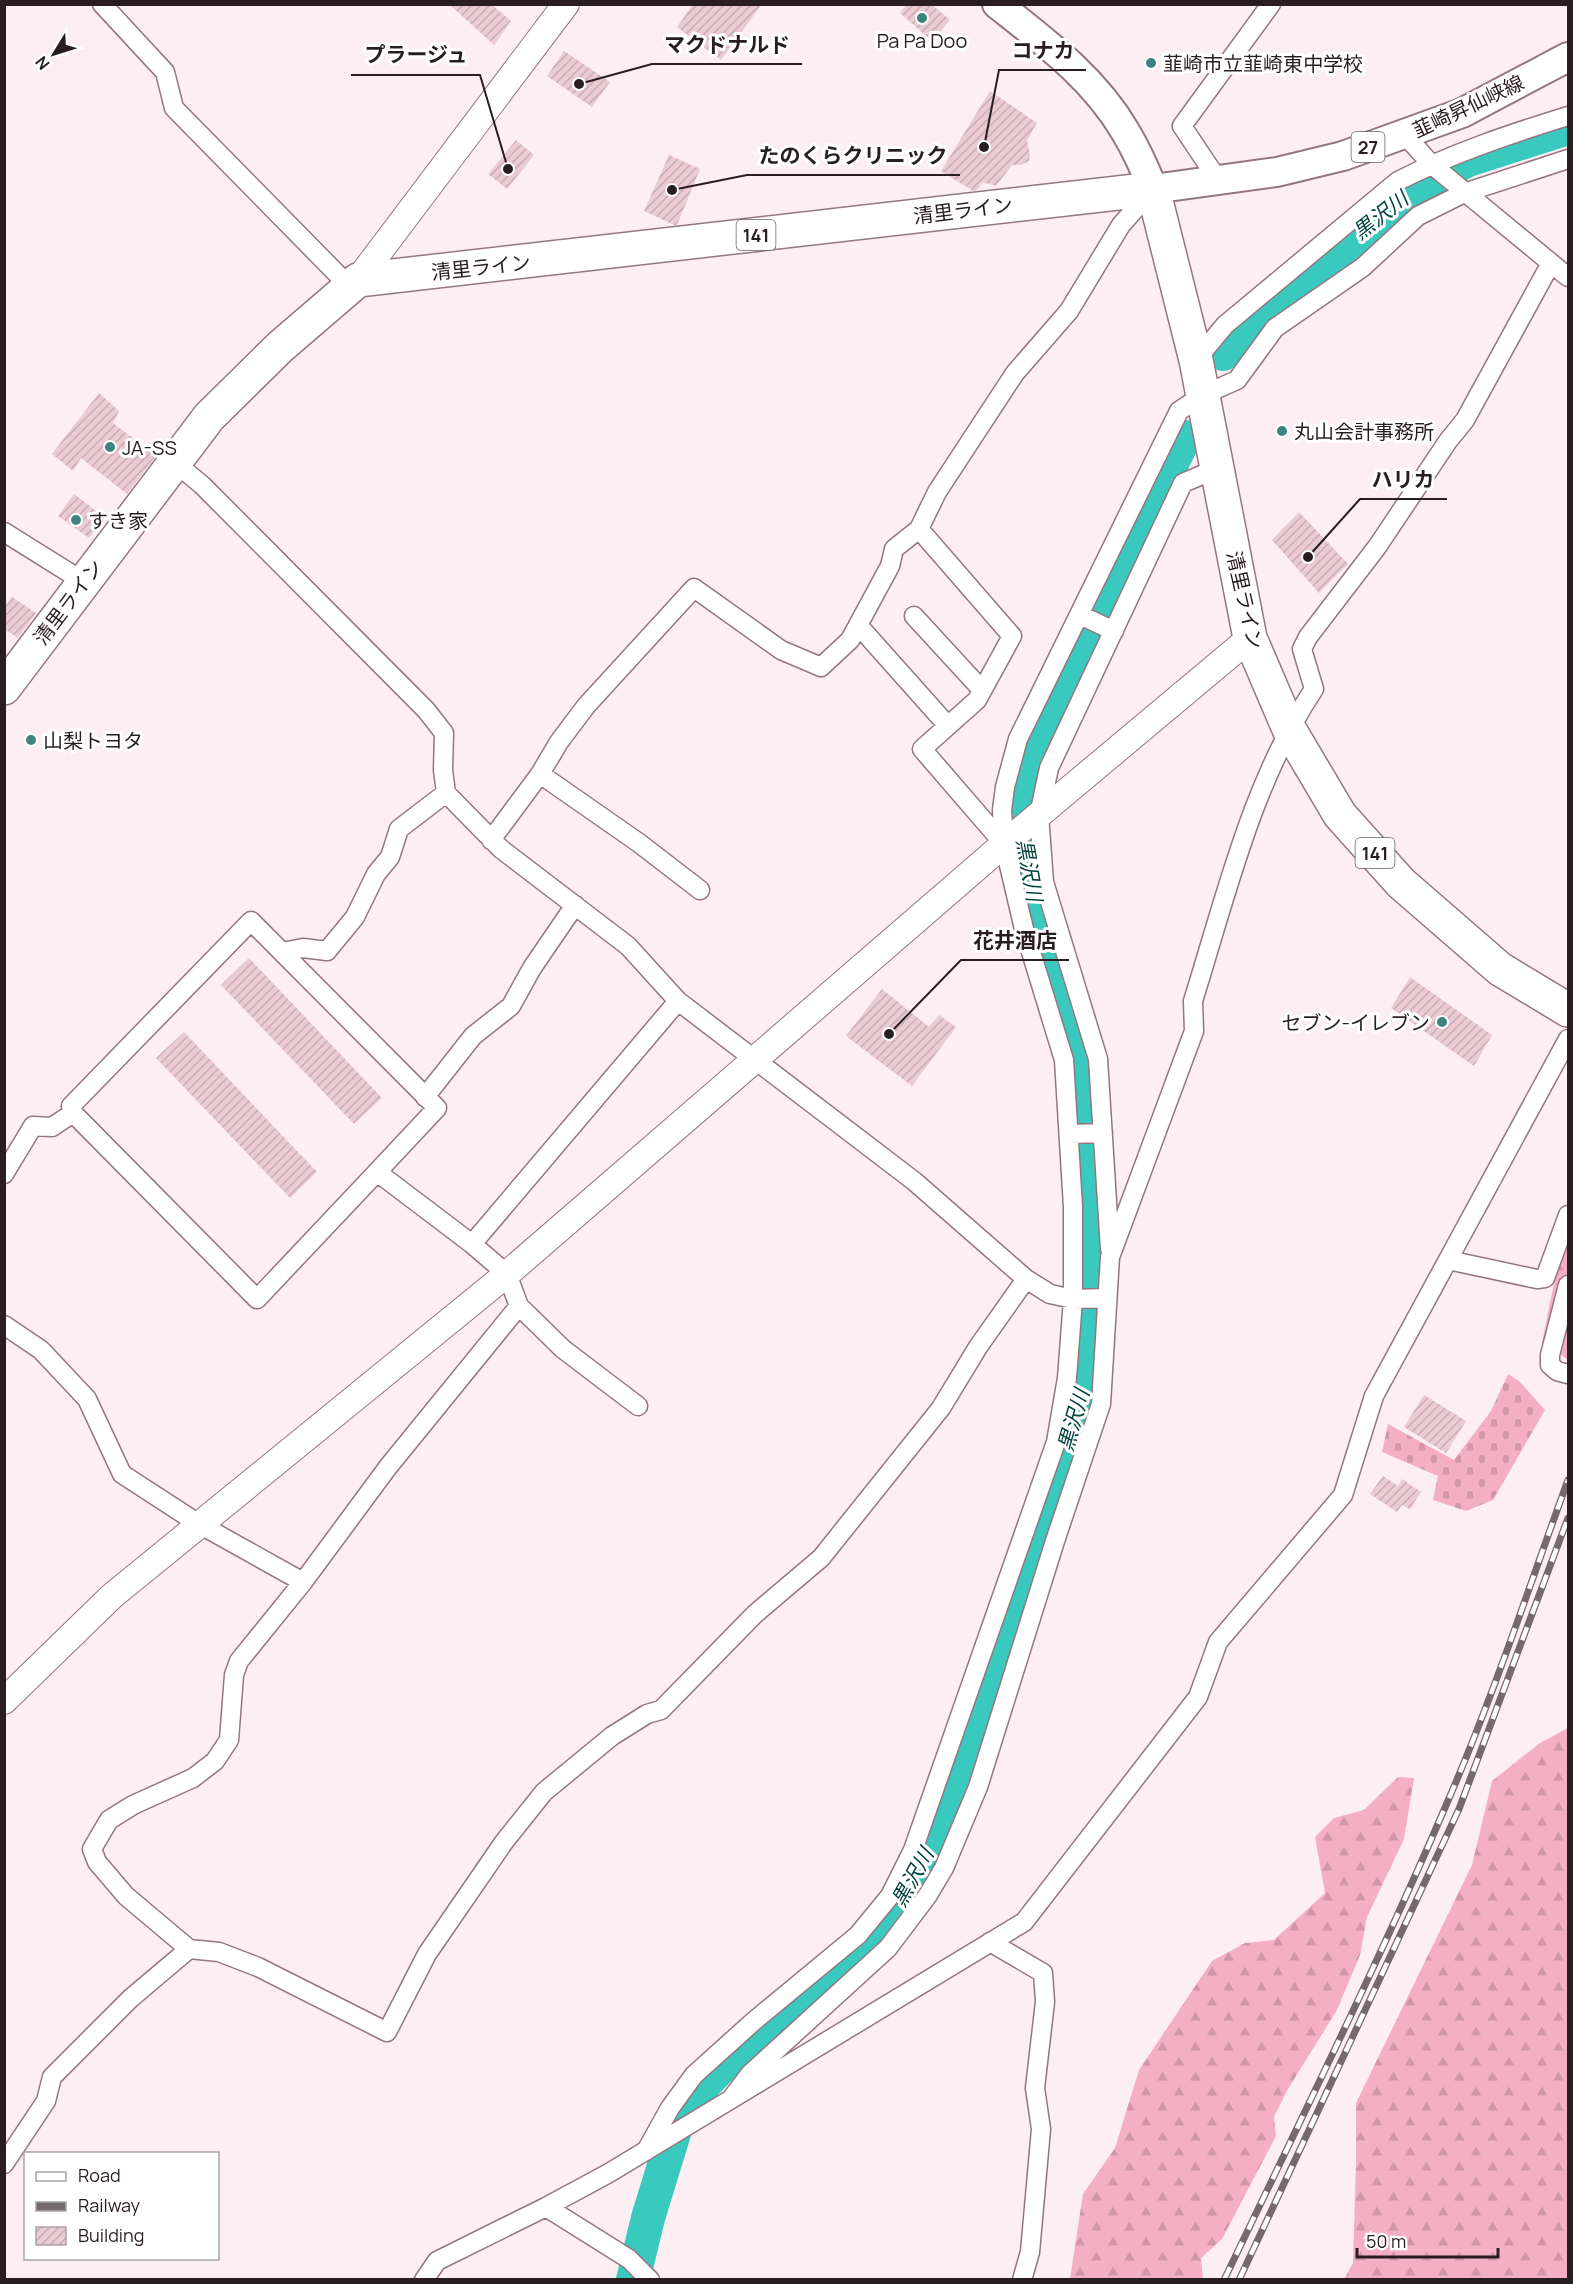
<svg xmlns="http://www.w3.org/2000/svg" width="1573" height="2284" viewBox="0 0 1573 2284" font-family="Manrope,'Noto Sans JP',sans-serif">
  <defs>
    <pattern id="forest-firs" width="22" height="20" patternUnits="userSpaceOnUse" patternTransform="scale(1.5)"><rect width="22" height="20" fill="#f5afc5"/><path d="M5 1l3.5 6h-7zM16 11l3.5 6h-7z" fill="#d296a9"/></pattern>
    <pattern id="cemetery-stones" width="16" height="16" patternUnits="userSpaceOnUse" patternTransform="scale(1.5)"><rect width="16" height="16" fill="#f5afc5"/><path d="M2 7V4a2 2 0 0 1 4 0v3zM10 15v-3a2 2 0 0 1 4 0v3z" fill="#d296a9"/></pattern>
    <pattern id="building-hatch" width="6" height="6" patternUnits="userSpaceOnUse" patternTransform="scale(1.5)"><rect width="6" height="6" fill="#eacad3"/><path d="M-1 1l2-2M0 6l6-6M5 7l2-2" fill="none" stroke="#c9adb5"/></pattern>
  </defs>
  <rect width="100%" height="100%" fill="#fceef2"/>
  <path fill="url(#forest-firs)" d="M1568,1213v144l-1,2 -25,-16z
    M1568,1728v551h-224l9,-16 3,-101v-59l116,-238 20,-84 48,-38z
    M1398,1777l16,1 -10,61 -37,78 -7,38 -23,55 -49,79 -14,28 2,19 -54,103 -21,19 2,21h-133l13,-85 32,-46 24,-78 73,-109 33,-18 29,-3 51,-47 -10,-56 19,-19 30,-8z"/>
  <path fill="url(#cemetery-stones)" d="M1508,1374l11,7 26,29 -52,90 -27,11 -33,-11 5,-24 -56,-24 6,-28 66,36 37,-49z"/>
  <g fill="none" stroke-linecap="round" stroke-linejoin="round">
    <path stroke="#3ac9bf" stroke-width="34" d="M1223,354l24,-33 105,-80 43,-40 15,-10 58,-31 100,-32
      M633,2280l15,-62 34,-111 53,-54 67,-56 69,-62 29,-29 26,-47 42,-129 115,-332 6,-79 -1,-93 -7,-124 -8,-62 -47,-168 -7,-84 22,-61 144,-290"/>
  </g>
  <path fill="url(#building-hatch)" d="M449,4h42l20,17 -17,24z
    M693,4h69l-41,56 -44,-33z
    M907,4h24l19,16 -18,21 -32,-28z
    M564,51l46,31 -18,25 -45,-31z
    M990,91l47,32 -10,17 3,15 -1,6 -8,4h-9l-16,21 -13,-4 -6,8 -4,1 -32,-20z
    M516,140l18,15 -27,34 -19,-15z
    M669,155l31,14 -23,56h-3l-30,-14z
    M99,393l20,18 -6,12 43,33 -29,38 -46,-36 -8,13 -21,-17z
    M74,494l30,23 -15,21 -31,-22z
    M1299,512l49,52 -29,29 -47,-53z
    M12,597l24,16 -18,25 -14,-9v-21z
    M249,958l133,140 -28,26 -133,-139z
    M1410,977l82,58 -18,31 -83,-58z
    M882,989l47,38 10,-12 17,12 -44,59 -66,-50z
    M184,1032l133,140 -27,26 -134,-140z
    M1424,1395l42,26 -20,32 -42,-26z
    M1383,1476l15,10 4,-7 19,13 -11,17 -8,-4 -5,7 -27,-18z"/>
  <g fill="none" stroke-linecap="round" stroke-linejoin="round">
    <defs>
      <path id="street" d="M102,4l63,68 9,36 176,179
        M1405,135l26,29 137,113
        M1218,180l-36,-54 89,-122
        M1196,360l29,-35 173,-144c55,-28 112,-47 170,-65
        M174,462l28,23 224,225 18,23 -1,37 3,23 55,56 127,97 50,55 -206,243 35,30 12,32 -131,161 -85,115 -64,79 -5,14 -5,65 -14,21 -22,17 -60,27 -24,15 -17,29 5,13 29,34 63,53 30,3 39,15 129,65 40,-78 77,-112 40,-50 68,-56 35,-22 14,-4 94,-96 66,-56 120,-150 37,-61 48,-68
        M919,529l93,107 -35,64 -55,49 82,95
        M4,532l80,50
        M1080,615l34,16
        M914,616l68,74
        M858,625l90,101
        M540,774l99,69 61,47
        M491,840l49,-66 19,-32 27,-36 108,-118 87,62 40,17 29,-27 40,-74 4,-17 25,-20 18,-37 78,-119 54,-62 52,-86 32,-36
        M283,952l20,-4 24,3 28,-34 21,-43 14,-17 9,-28 47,-36
        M678,1001l236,180 112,98 24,15 23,5 33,-1
        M425,1097l48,-61 38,-30 21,-38 43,-63
        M73,1113l184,186 120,-127
        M1069,1134l34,-1
        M4,1174l29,-48 19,1 21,-14 -2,-7 180,-185 186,187 -60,64 95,72
        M1110,1249l-12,-190 -54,-177 -5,-67 10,-47 134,-285 35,-15
        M1448,1260l89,19 8,-1 23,-63
        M1568,1285l-18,70v10l7,6 11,3
        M519,1306l44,43 75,57
        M4,1325l37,25 46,49 35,75 77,50 104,58
        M990,1942l53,31 2,29 -10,86 6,41 -11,123 -8,28
        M731,2099l19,-25 138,-126 40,-53 16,-27 34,-81 77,-246 46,-137 9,-147 84,-226 -1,-30c33,-105 59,-219 121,-312l-12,-40 6,-12 69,-90 71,-106 17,-21 86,-157
        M646,2151l24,-43 24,-33 60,-54 104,-86 32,-39 23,-46 143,-408 11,-64 6,-79v-92l-9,-147 -40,-131 -20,-85 -2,-34 3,-23 13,-48 161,-328 24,-16 34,-15 38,-52 88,-61 55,-51 46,-23 104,-34
        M4,2164l42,-63 6,-24 79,-79 58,-49
        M546,2207l83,52 21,21
        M424,2280l13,-19 109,-54 63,-34 415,-251 174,-225 20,-55 125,-147 31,-99 194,-357"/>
      <path id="secondary" d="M358,280l208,-276
        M4,1701l108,-105 395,-322 497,-430 246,-206"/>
      <path id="primary" d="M997,4c48,38 97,74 128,127 11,18 20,38 28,58l124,-17 66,-16 119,-43 106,-56"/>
      <path id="highway" d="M4,688l205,-271 71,-70 78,-67 795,-91 43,171 54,278 39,91 51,86 61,68 99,86 68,41"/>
    </defs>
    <use href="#street" stroke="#94767f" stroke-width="21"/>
    <use href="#secondary" stroke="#94767f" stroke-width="28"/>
    <use href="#primary" stroke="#94767f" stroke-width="32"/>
    <use href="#highway" stroke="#94767f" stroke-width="36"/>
    <use href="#street" stroke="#fff" stroke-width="18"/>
    <use href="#secondary" stroke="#fff" stroke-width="26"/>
    <use href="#primary" stroke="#fff" stroke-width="28"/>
    <use href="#highway" stroke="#fff" stroke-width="33"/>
    <defs>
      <path id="rail" d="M1224,2280c76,-159 154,-316 223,-477 46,-106 82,-216 121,-323
        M1239,2280l220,-471 109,-291"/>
    </defs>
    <use href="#rail" stroke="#76696d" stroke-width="7"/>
    <use href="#rail" stroke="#fff" stroke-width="4.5" stroke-dasharray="14" stroke-linecap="butt"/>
  </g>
  <g fill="#3d847e" stroke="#fff" stroke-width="2">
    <circle cx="922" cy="18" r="6"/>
    <circle cx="1151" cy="63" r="6"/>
    <circle cx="1282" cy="431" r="6"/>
    <circle cx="110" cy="447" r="6"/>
    <circle cx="76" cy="520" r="6"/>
    <circle cx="31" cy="740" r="6"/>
    <circle cx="1442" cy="1022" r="6"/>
  </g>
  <g text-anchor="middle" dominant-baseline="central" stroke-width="6" stroke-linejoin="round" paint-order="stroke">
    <g fill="#fff" stroke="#696164" stroke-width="1.5">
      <rect x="1351.5" y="132" width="33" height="30" rx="4.5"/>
      <rect x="736.5" y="220" width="39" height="30" rx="4.5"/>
      <rect x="1355.5" y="838" width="39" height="30" rx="4.5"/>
    </g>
    <g font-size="18" font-weight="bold" fill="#291d21">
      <text x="1368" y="147">27</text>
      <text x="756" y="235">141</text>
      <text x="1375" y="853">141</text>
    </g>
    <g font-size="20" fill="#291d21" stroke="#fff" text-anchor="start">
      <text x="922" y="40" text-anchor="middle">Pa Pa Doo</text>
      <text x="1163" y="63">韮崎市立韮崎東中学校</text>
      <text x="1294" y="431">丸山会計事務所</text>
      <text x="122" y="447">JA-SS</text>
      <text x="88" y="520">すき家</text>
      <text x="43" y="740">山梨トヨタ</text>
      <text x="1430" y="1022" text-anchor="end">セブン-イレブン</text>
    </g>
    <g font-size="20" fill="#291d21" stroke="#fff">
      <text transform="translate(1468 106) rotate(-25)">韮崎昇仙峡線</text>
      <text transform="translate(963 210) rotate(-7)">清里ライン</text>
      <text transform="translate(481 267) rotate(-6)">清里ライン</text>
      <text transform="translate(1245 600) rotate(77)">清里ライン</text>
      <text transform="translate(68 602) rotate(-53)">清里ライン</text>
    </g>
    <g font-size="21" font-style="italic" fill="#01433f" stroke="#fff">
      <text transform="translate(1380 215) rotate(-38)">黒沢川</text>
      <text transform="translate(1030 870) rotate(80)">黒沢川</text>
      <text transform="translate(1073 1420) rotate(-74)">黒沢川</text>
      <text transform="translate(912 1877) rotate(-61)">黒沢川</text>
    </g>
  </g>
  <path fill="none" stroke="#291d21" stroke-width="2" d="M579 84L652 64H802M984 147L999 70H1086M508 169L480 75H351M672 190L747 175H960M1308 557L1360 499H1447M889 1034L961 960H1069"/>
  <g fill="#291d21" stroke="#fff" stroke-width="2">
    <circle cx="579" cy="84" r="6"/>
    <circle cx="984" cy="147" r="6"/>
    <circle cx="508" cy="169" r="6"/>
    <circle cx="672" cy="190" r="6"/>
    <circle cx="1308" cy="557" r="6"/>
    <circle cx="889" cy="1034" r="6"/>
  </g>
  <g font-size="21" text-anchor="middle" font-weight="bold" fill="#291d21" stroke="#fff" stroke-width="6" stroke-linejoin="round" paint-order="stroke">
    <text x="727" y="52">マクドナルド</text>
    <text x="1043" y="58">コナカ</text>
    <text x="416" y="62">プラージュ</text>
    <text x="853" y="163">たのくらクリニック</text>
    <text x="1403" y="487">ハリカ</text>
    <text x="1015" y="948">花井酒店</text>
  </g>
  <rect width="1573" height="2284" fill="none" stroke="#291d21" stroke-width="12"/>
  <rect x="24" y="2152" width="195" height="108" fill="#ffffff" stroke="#a9a5a6" stroke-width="1.5"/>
  <rect x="36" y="2172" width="30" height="9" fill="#ffffff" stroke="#a9a5a6" stroke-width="1.5"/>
  <text x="78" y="2182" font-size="18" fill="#291d21">Road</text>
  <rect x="36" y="2202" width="30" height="9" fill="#76696d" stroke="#a9a5a6" stroke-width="1.5"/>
  <text x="78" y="2212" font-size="18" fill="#291d21">Railway</text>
  <rect x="36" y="2227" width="30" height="18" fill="url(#building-hatch)" stroke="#a9a5a6" stroke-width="1.5"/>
  <text x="78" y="2242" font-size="18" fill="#291d21">Building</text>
  <g transform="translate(54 54) rotate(232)" stroke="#ffffff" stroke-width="4.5" paint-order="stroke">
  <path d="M0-4.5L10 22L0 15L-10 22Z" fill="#291d21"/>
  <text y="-9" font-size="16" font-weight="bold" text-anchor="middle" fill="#291d21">N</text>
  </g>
  <path d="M1357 2248v9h141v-9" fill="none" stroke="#291d21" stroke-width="3"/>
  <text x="1366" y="2248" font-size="18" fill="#291d21" stroke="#ffffff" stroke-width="4.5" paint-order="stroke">50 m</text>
</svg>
